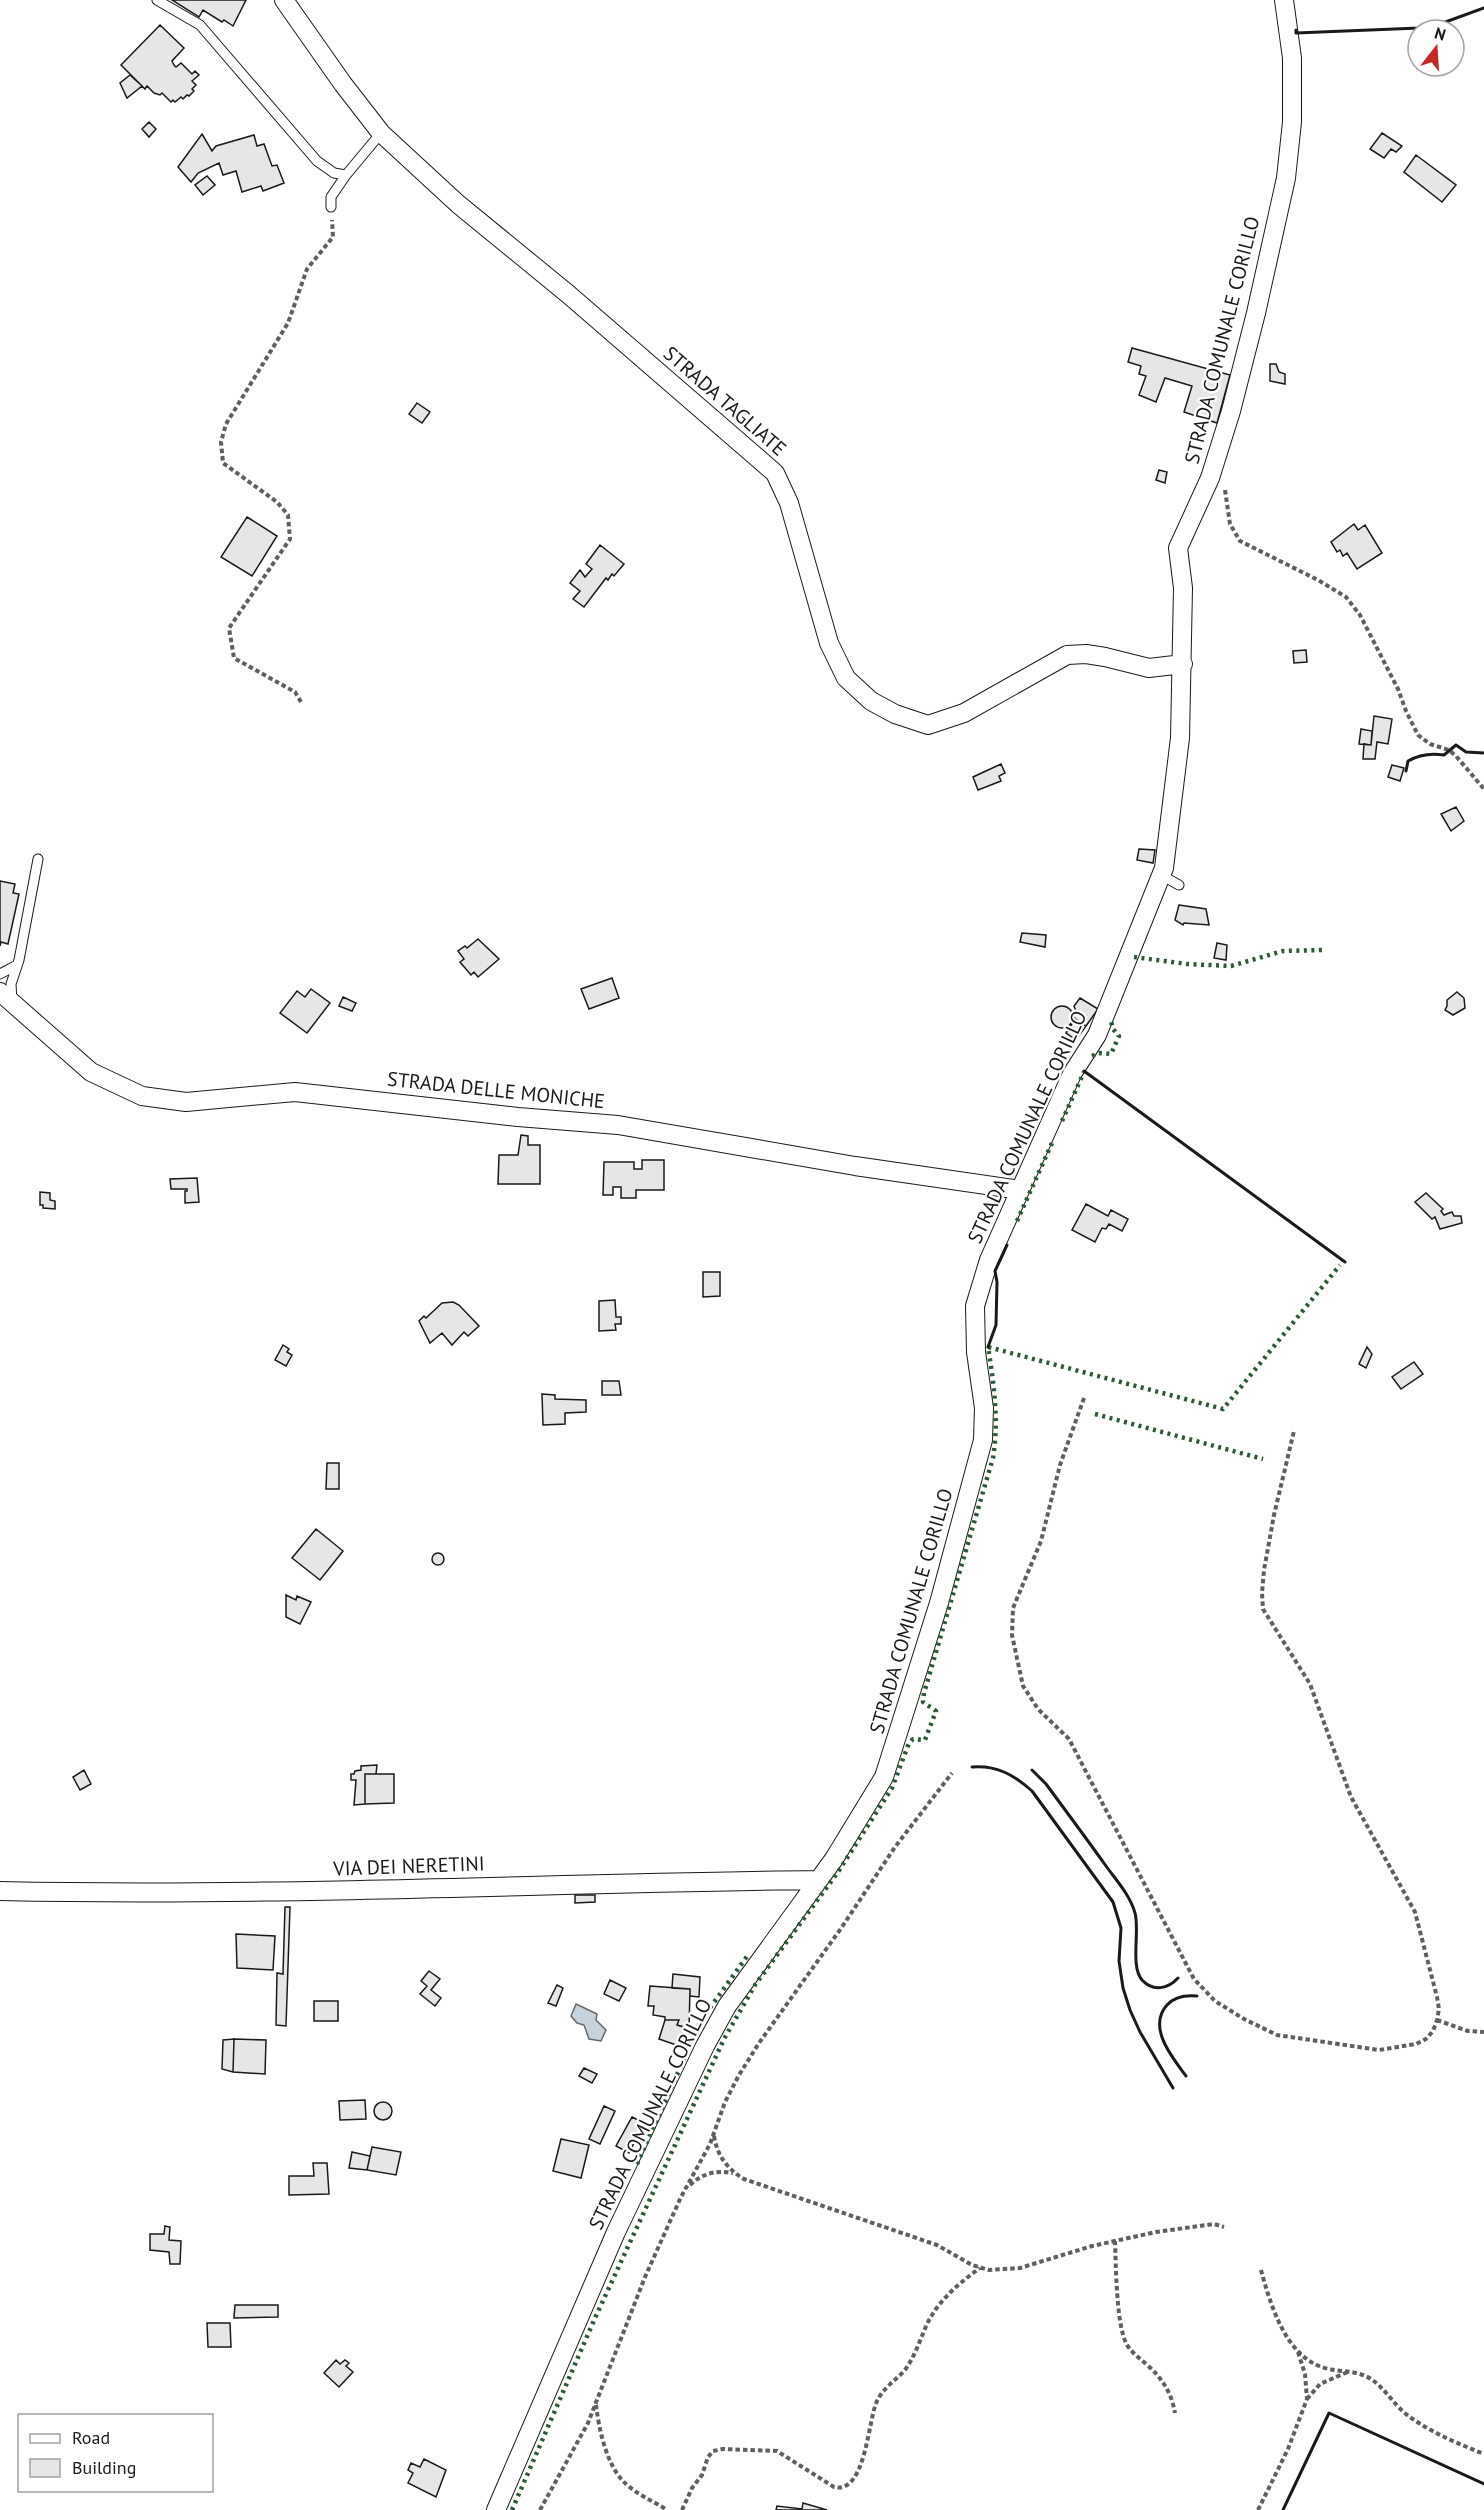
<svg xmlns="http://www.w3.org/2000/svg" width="1484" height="2510" viewBox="0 0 1484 2510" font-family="'PT Sans',sans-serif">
  <rect width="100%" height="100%" fill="#fff"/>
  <path fill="#c6d2dc" stroke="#6a6a6a" stroke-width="1.5" d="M576,2004l21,10 -1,6 10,10 -5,11 -12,-2 -5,-14 -7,-2 -6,-7z"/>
  <path fill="#e6e6e6" stroke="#1a1a1a" stroke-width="1.5" d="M172,0h74l-13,26 -9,-6 -2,2 -19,-12 -4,7z
    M160,25l24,23 -12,13 2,4 2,2 5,-4 11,11 3,-3 4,4 -7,6 4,4 -4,4 2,2 -5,5 -2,-1 -4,4 -2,-2 -6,5 -2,-2 -2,2 -9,-9 -2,2 -6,-2 -7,-7 -2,3 -24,-24z
    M130,75l12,11 -15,12 -7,-15z
    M149,122l7,7 -7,8 -7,-8z
    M1382,133l20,13 -6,6 -5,-3 -7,9 -14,-9z
    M202,134l10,17 4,-5 38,-11 3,11 7,-2 8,22 5,-1 7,18 -21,8 -2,-5 -19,6 -6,-21 -13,4 -4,-12 -21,10 -7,9 -13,-15z
    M1416,155l40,30 -14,17 -38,-30z
    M207,176l8,9 -12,10 -8,-10z
    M1132,348l98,27 -13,48 -33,-11 8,-26 -27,-8 -9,24 -17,-7 7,-19 -7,-2 2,-8 -13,-4z
    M1270,364h6l3,8 6,2v10l-15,-3z
    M417,403l13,9 -8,11 -13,-9z
    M1159,470l8,2 -2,11 -9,-3z
    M247,517l30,19 -25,40 -31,-19z
    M1354,524l4,6 7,-5 17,28 -25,16 -10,-16 -4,3 -3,-6 -3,2 -6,-10z
    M600,545l24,19 -10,12 -2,-2 -4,6 -2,-2 -22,29 -11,-8 7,-8 -10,-8 10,-13 5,7 7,-8 -6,-5z
    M1306,650l1,12 -13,1 -1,-12z
    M1374,716l18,3 -4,25 -11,-2 -2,17h-12l1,-15 7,1z
    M1361,729l11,2 -1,14 -12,-1z
    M1001,764l4,9 -6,3 2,5 -23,9 -5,-13z
    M1392,765l12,3 -4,13 -12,-4z
    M1456,807l8,14 -13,10 -10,-17z
    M1139,849l16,1 -2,13 -16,-3z
    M0,881l15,3 -2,9 6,1 -11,50 -7,-2 -1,4z
    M1179,905l27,4 3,16 -25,-2 -1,2 -8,-5z
    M1022,933l24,2 -1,12 -25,-5z
    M478,939l21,20 -21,18 -4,-5 -3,3 -11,-13 4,-3 -6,-8 7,-5 2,2z
    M1217,943l10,2 -1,15 -12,-2z
    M612,978l7,20 -30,11 -8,-20z
    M311,989l19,14 -23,30 -27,-20 17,-22 8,6z
    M1457,992l7,6 1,10 -12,7 -8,-5 2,-4v-6z
    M343,997l13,6 -4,8 -13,-5z
    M1080,998l18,11 -12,17 -11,-7 -2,-7 3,-1 -2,-5z
    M1051 1017a11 11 0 1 1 22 0a11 11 0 1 1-22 0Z
    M1075,1019l11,7 -10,14 -10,-7z
    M521,1135l7,1v9h12v39h-42l1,-29h19z
    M642,1160h22v30h-28v8h-15v-11h-8v8h-10l1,-33h30v7h8z
    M197,1178l2,24 -14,1v-12h2v-2h-16l-1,-10z
    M40,1192l10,1v7l5,1v8l-12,-1v-3h-3z
    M1426,1193l17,16 -2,2 3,4 8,-3 2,4h7l1,7 -22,6 -5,-12 -3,2 -17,-17z
    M1086,1204l22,12 3,-6 17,9 -6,12 -13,-7 -3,5 -4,-1 -7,14 -23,-12z
    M703,1272h17v24l-17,1z
    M615,1300l1,17h5v7h-6l1,6 -17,1v-30z
    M453,1302l6,3 20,21 -11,10 -4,-4 -12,13 -10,-12 -12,10 -11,-22 5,-5 2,2 16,-15z
    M283,1345l6,4 -2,3 5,3 -6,11 -11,-6z
    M1367,1347l5,7 -6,14 -7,-4z
    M1414,1362l9,12 -22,15 -9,-12z
    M602,1381h17l2,14h-19z
    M542,1394l13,1v4l31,1v12l-21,1v11l-22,1z
    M327,1463h12v26h-13z
    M316,1529l27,22 -23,29 -28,-22z
    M432 1559a6 6 0 1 1 12 0a6 6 0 1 1-12 0Z
    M286,1595l10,5 1,-4 14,6 -11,22 -14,-7z
    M377,1765l-1,9h-11v30l-11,1 2,-25h-5v-6h3l1,-3 6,-1v-4z
    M84,1770l7,14 -11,6 -7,-13z
    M365,1774h29v29l-29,1z
    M575,1895h20v7l-20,1z
    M285,1907h5l-4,119 -10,-1 1,-52 6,1z
    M236,1934l39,2 -2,34 -36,-2z
    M429,1971l11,8 -9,11 10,8 -6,8 -15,-12 7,-8 -6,-5z
    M673,1974l27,3 -1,20 -9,-1v-7l-18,-1z
    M610,1980l16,8 -7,13 -15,-7z
    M557,1985l6,3 -7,18 -8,-3z
    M650,1986l40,3 -1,40 -12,-4 2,-5h-14v-3l-12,-2 1,-9h-6z
    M314,2001h24v20h-24z
    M665,2020h14l-2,5 11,3 -6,19 -23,-8z
    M234,2039l32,1 -1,34 -32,-2z
    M234,2039l-1,33 -11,-3 1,-29z
    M584,2068l13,6 -5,9 -13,-7z
    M365,2100l1,19 -26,1 -1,-19z
    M374 2111a9 9 0 1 1 18 0a9 9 0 1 1-18 0Z
    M604,2106l11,5 -15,33 -11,-5z
    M632,2117l12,6 -15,30 -13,-7z
    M561,2139l28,6 -8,33 -28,-7z
    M372,2147l29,5 -5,23 -29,-5z
    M352,2152l18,4 -3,14 -18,-2z
    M313,2163h14l2,31 -40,1v-19h25z
    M165,2226l5,1 -1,13 12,1 -1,23h-10l-1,-12 -19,-2v-16h14z
    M235,2305h43v12l-44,1z
    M207,2323h23l1,24h-23z
    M336,2360l4,4 5,-4 4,3 -3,3 7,6 -14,15 -15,-14z
    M424,2459l22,11 -10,27 -28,-14 5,-10 -5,-3 3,-7 9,4z
    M803,2503l24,7h-51l1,-4 25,3z"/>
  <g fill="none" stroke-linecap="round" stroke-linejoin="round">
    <defs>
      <path id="service" d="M157,0l43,25 117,136 17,12 12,2 35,-42
        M331,207v-10l15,-22
        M1161,875l18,10
        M0,974l17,-9
        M12,1001l-1,-17 8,-24 19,-101"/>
      <path id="minor" d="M284,0l59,84 38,49 77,71 110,90 207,179 14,30 40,140 17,35 25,23 24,13 33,11 36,-12 103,-58 19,-1 19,3 44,11 34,-4
        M0,992l91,80 51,24 44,6 109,-10 223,25 100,8 237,41 165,24
        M0,1891c273,6 546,-8 819,-11
        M496,2510l120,-278 89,-186 22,-40 107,-147 50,-82 55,-174 44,-163 1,-32 -8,-56 -1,-46 14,-46 83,-186 25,-39 67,-167 16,-130 3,-150 -5,-40 32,-70 21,-67 25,-98 30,-135 6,-56v-64l-8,-58"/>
    </defs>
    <use href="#service" stroke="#1a1a1a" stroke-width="11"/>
    <use href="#minor" stroke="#1a1a1a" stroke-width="20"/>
    <path stroke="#5f5f5f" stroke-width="4" stroke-dasharray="4.5 3" stroke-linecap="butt" d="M1225,490l5,34 10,17 78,39 28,17 14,18 38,74 8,22 12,24 12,9 19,6 7,6 28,33
      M301,702l-6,-10 -61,-34 -5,-30 61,-89 -2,-24 -11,-13 -54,-39 -2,-21 5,-18 62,-101 19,-54 26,-32 -1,-17
      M1084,1398l-24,67 -19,76 -28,67 -1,27 11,51 15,23 31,30 115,221 10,19 21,22 29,18 33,16 102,15 37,-6 10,-5 7,-8 4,-11 2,-11 -2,-12 -22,-85 -64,-115 -41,-113 -47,-75 -1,-16 2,-23 10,-55 20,-84
      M1437,2020l31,11 16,1
      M714,2136c3,19 13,33 30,43l193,66 35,20 17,5 31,-2 72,-22 64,-14 58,-8 10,3
      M690,2185c13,-12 26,-15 43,-12
      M1115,2241c1,24 1,81 11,102 4,8 12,14 19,20 17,15 26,28 30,50
      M1261,2270c9,33 24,85 61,97 17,6 33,2 49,12 15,10 24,28 39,38 22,16 49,27 74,37
      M1307,2399l13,-15 30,-13
      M596,2405c3,24 10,58 27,76 11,12 30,20 44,29
      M540,2510l48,-87 57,-146 36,-80 29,-53 15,-42 14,-27 20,-32 83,-116 53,-80 57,-74
      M682,2510l10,-22 10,-13 6,-18 5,-6 10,-2 54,2 57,36c32,8 34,-68 43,-86 6,-13 19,-21 28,-31 10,-14 15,-30 22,-46 11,-23 32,-41 53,-56
      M1258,2510l30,-61 19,-50 -2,-25 -7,-22"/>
    <use href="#service" stroke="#fff" stroke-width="9"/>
    <use href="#minor" stroke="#fff" stroke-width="18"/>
    <path stroke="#2b5a34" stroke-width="4.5" stroke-dasharray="3 4.5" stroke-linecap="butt" d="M1134,957l53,7 44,2 52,-15 40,-1
      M1092,1056l7,-3 12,1 8,-18 -6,-7 -2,-8
      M1062,1121l22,-49
      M1017,1221l35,-78
      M1095,1414l168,45
      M637,2164l65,-145 46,-64
      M512,2510l83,-192 129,-279 31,-54 83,-113 54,-84 17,-45 4,-4 12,1 11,-29 -13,-9 1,-9 69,-235c6,-37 1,-74 -5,-111l235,62 117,-144"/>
    <path stroke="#1a1a1a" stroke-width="3" d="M1296,30v3l123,-5 21,-4 44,-16
      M1406,771l2,-10c12,-7 23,-8 36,-6l12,-10 10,7 18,1
      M1084,1071l261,191
      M988,1347l8,-22 1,-43 -2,-11 12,-26
      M972,1767c25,-2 42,8 60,24l81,111 8,26 -2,33 4,27 7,22 10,22 33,56
      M1032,1770l14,14c20,27 40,54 60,82 10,14 24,29 29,47 5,18 -5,53 7,67 11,12 26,9 36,-2
      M1186,2076c-14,-19 -39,-49 -19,-71 8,-9 19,-10 30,-9
      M1283,2510l46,-97 155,71"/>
  </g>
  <g text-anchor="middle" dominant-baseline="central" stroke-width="4.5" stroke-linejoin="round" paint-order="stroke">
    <g font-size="20" fill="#1a1a1a" stroke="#fff">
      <text transform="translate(1222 340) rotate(-76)">STRADA COMUNALE CORILLO</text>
      <text transform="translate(725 401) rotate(41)">STRADA TAGLIATE</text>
      <text transform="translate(496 1090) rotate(6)">STRADA DELLE MONICHE</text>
      <text transform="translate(1027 1127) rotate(-65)">STRADA COMUNALE CORILLO</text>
      <text transform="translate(911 1611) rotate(-74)">STRADA COMUNALE CORILLO</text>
      <text transform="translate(409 1866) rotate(-2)">VIA DEI NERETINI</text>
      <text transform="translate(650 2114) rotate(-64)">STRADA COMUNALE CORILLO</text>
    </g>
  </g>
  <rect x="18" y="2414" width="195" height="78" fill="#ffffff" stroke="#a3a3a3" stroke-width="1.5"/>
  <rect x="30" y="2434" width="30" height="9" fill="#ffffff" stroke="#a3a3a3" stroke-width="1.5"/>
  <text x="72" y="2444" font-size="18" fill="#1a1a1a">Road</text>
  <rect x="30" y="2459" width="30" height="18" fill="#e6e6e6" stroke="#a3a3a3" stroke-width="1.5"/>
  <text x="72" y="2474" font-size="18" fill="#1a1a1a">Building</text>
  <g transform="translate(1436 48) rotate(17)"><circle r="28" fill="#ffffff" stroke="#a3a3a3" stroke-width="1.5"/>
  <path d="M0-4.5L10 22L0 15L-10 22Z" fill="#c62828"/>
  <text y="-9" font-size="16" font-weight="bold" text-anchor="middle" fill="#1a1a1a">N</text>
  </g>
</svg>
